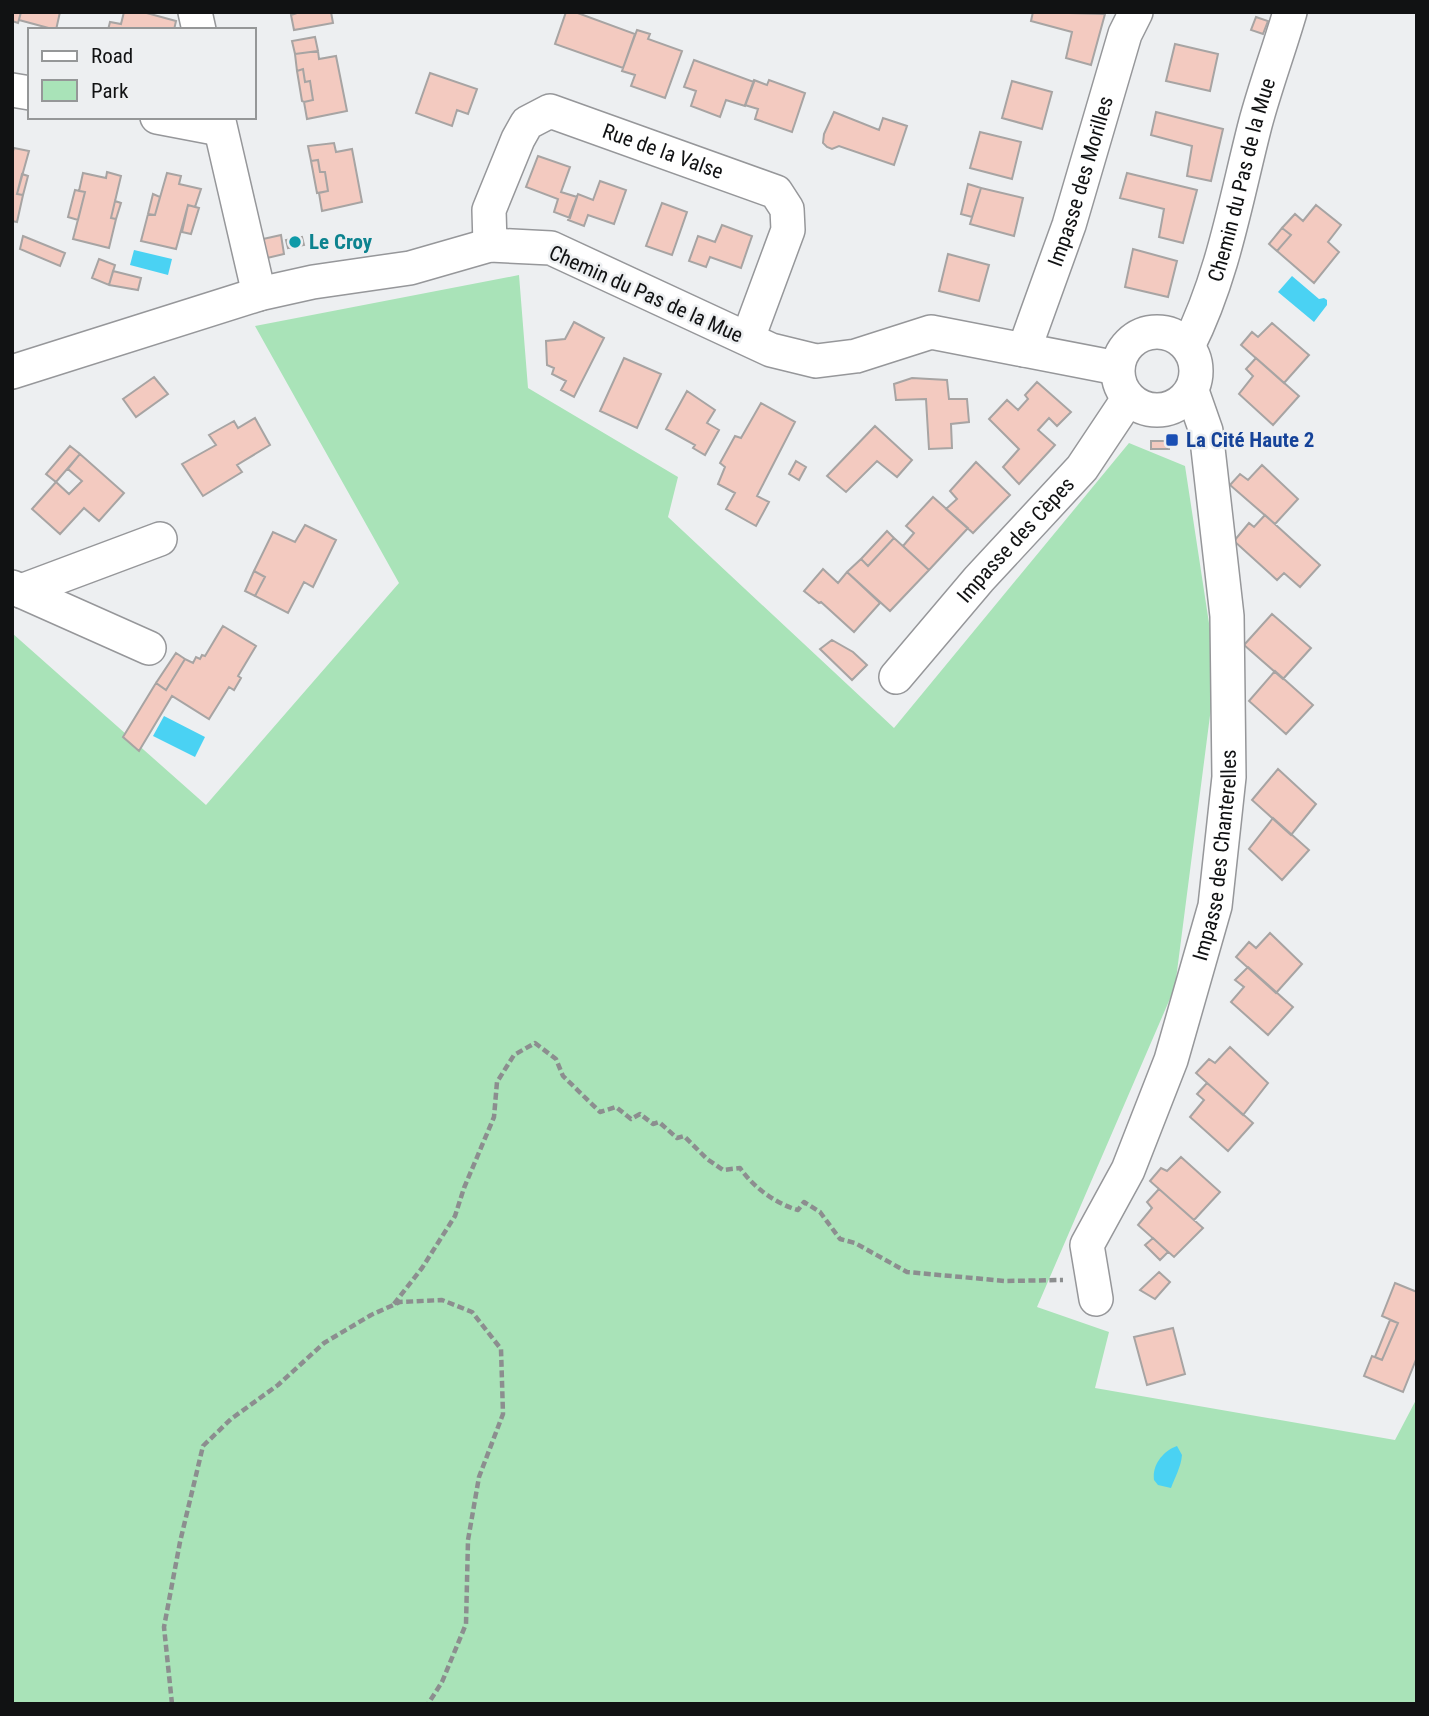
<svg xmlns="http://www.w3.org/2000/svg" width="1429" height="1716" viewBox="0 0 1429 1716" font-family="'Roboto Condensed',sans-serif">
  <rect width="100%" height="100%" fill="#edeff1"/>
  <path fill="#a9e3b8" d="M519,275l9,113 150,89 -10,40 226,211 235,-285 56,23 31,203 -41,318 -138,320 72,25 -14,56 300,52 22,-42v306h-1405v-1071l194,172 193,-222 -144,-257z"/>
  <path fill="#4ad2f3" d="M134,250l38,9 -4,16 -38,-10z
    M1292,276l27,23 5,-1 3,2v5l-13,17 -36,-30z
    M164,716l41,21 -10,20 -42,-21z
    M1177,1446l5,9c-1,12 -7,22 -11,33l-13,-3 -4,-5c-2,-15 9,-29 23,-34z"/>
  <path fill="#f3cac0" stroke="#a7a4a3" stroke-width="2" d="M12,12h9l-3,11 -6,-2z
    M21,12h39l-4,18 -37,-10z
    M124,12h19l33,9 -2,9h-66l2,-8 11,2z
    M300,12h31l2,11 -39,7 -3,-15z
    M566,12h9l60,22 -12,34 -68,-24z
    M1033,12l72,2 -14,51 -25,-7 6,-26 -41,-11z
    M1256,17l12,4 -5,13 -12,-4z
    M637,30l13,4 -2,5 34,12 -17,47 -34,-12 4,-11 -13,-4z
    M315,37l3,14 -23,3 -3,-13z
    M1175,44l43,10 -8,37 -44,-10z
    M318,51l1,8 17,-3 11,55 -40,8 -3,-17 9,-2 -3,-19 -5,1 -2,-13 -6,2 -2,-17z
    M694,60l60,22 -9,24 -19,-6 -6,17 -29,-11 5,-15 -12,-4z
    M303,69l2,13 5,-1 3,19 -9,2 -2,-1 -5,-30z
    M430,73l47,16 -9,25 -11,-4 -5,16 -36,-13z
    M754,80l13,5 2,-5 36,13 -13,39 -37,-13 3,-10 -13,-4z
    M1012,81l40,11 -10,37 -40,-11z
    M834,112l45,18 4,-12 24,8 -13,39 -55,-19 -7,3 -5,-2 -4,-4 1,-9z
    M1156,112l67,17 -12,52 -24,-5 5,-30 -41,-11z
    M980,132l41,10 -9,37 -42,-11z
    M334,143l2,9 16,-3 10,53 -40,9 -3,-18 9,-2 -3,-19h-5l-2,-12 -7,1 -3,-15z
    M14,148l15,3 -12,43 6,1 -6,27 -5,-1v-67z
    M538,156l32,11 -9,25 16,5 -7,21 -16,-6 4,-13 -32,-12z
    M318,160l2,12h5l3,19 -11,2 -6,-32z
    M107,172l14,4 -10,42 5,1 -7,29 -36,-9 12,-47 -6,-1 4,-18 23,5z
    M167,173l14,3 -2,8 22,5 -6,18 -7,-2 -12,44 -35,-8 7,-27 7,1z
    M1127,173l70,17 -14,53 -24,-6 5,-28 -44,-11z
    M22,174l6,2 -5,19 -6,-1z
    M600,181l26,9 -12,34 -26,-9 -4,11 -16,-6 10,-26 15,6z
    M968,184l13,4 -9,29 -11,-3z
    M981,188l42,10 -9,38 -44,-12z
    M75,190l10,2 -7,28 -10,-3z
    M153,194l7,3 -5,18 -7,-1z
    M115,201l6,2 -5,16 -5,-1z
    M662,203l25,9 -15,43 -26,-9z
    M188,205l11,3 -8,26 -9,-2z
    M1316,205l25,20 -13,17 11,10 -25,31 -37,-32 14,-16 -9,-7 13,-14 8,7z
    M722,225l30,11 -11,32 -31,-11 -4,10 -17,-6 9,-25 17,6z
    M1282,228l9,7 -14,16 -8,-7z
    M281,235l3,19 -17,4 -4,-19z
    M23,236l42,17 -5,13 -40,-17z
    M302,237l2,8 -16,3 -2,-8z
    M1133,249l44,12 -9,36 -43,-10z
    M948,254l41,11 -10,36 -40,-10z
    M99,259l16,6 -6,20 -17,-7z
    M113,271l28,7 -3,12 -29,-5z
    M574,322l30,16 -30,59 -13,-7 5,-9 -14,-7 2,-6 -7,-3 -1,-24 19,-2z
    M1272,323l37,32 -25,28 -43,-38 11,-13 6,5z
    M624,358l37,16 -24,54 -37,-17z
    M1256,358l43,38 -26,29 -34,-31 14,-18 -7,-7z
    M154,377l14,17 -32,23 -13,-18z
    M912,378l35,2 2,19h18l2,23 -18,2 1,24 -23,1 -3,-50 -30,1 -2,-16z
    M1037,382l34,30 -14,14 -8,-8 -11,12 17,15 -36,39 -16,-17 16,-18 -30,-30 18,-19 11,10 10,-11 -3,-4z
    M687,391l28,19 -8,13 12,7 -14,25 -12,-7 2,-3 -29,-16z
    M761,403l34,19 -38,74 12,6 -13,24 -30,-17 9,-16 -17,-9 7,-17 -5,-4 15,-27 6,2z
    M255,418l15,27 -33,20 5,7 -39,24 -21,-32 34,-19 -7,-10 25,-14 4,7z
    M875,426l37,34 -15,17 -20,-16 -31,31 -19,-16z
    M1151,441h18v8h-18z
    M70,446l10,8 -24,28 -10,-8z
    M80,454l44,39 -25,28 -15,-13 -24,26 -28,-25 24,-27 13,12 13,-13 -14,-12z
    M796,461l10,6 -7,13 -10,-6z
    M976,462l34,33 -37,38 -27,-24 11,-10 -7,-8z
    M1262,465l36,34 -23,25 -45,-39 10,-11 8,6z
    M933,497l35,31 -39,42 -26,-24 11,-13 -8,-7z
    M1265,515l55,50 -20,22 -16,-14 -7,7 -43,-39 15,-18 5,4z
    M305,525l31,15 -23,47 -9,-5 -16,31 -33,-17 10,-19 -11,-6 19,-39 22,10z
    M887,531l7,7 -26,28 -7,-7z
    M894,538l35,32 -39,41 -43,-39 14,-13 7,7z
    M823,569l15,14 9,-11 33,31 -26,29 -33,-30 -2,1 -15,-12z
    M254,571l11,6 -10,19 -10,-5z
    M1272,614l39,34 -28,31 -39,-34z
    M223,626l33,20 -18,30 3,2 -7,12 -5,-3 -20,32 -37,-23 -33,55 -16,-14 33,-54 10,7 19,-31 8,4 3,-6 4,2 2,-4 3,1z
    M832,640l21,12 14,13 -15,15 -32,-31z
    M176,653l9,6 -19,31 -10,-7z
    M1275,671l38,34 -27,29 -37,-33z
    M1278,769l38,35 -25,31 -39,-35z
    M1273,818l36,32 -27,30 -33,-31z
    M1270,933l32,31 -26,29 -40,-36 13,-15 7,6z
    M1248,967l45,40 -25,28 -37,-33 13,-15 -9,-7z
    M1230,1047l38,36 -25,32 -47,-42 13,-14 6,4z
    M1207,1083l46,40 -25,28 -38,-34 14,-17 -7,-6z
    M1181,1157l39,35 -26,28 -44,-39 11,-13 6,3z
    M1159,1189l44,39 -29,29 -36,-32 14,-17 -5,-6z
    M1153,1238l15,14 -8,8 -15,-15z
    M1159,1272l11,10 -15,17 -15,-9z
    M1395,1283l22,9v65l-14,35 -39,-16 8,-20 10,4 16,-37 -16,-7z
    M1390,1320l8,3 -16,37 -7,-3z
    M1173,1328l12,46 -38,11 -13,-48z"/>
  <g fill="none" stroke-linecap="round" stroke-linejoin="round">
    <defs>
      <g id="minor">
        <path d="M195,12l4,18"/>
        <path d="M12,90l18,3"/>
        <path d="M157,117l63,12"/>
        <path d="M218,117l41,177"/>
        <path id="s1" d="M490,245l-1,-35 29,-71 9,-16 23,-12 226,81 11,17 1,21 -40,108"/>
        <circle cx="1157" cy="371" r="39"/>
        <path id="s2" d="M1188,346c35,-69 48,-147 67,-221 10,-38 24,-75 35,-113"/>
        <path id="s3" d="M1024,350l45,-125 56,-191 11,-22"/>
        <path d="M12,372l247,-78 54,-12 97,-14 80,-23 61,3 220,102 45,11 40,-5 75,-24 186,36"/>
        <path d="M12,587l137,61"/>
        <path d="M21,591l139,-52"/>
        <path id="s4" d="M896,677l83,-98 103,-111 46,-69"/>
        <path id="s5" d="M1096,1299l-9,-54 41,-75 43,-110 44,-154 14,-129 -2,-161 -21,-185 -14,-40"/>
      </g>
    </defs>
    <use href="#minor" stroke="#96979a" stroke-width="36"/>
    <path stroke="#8c8e8f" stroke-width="4.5" stroke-dasharray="7 3.5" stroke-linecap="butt" d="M394,1304l28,-36 33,-52 9,-28 30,-71 3,-35 17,-27 21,-12 21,16 7,17 37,36 16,-5 15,12 9,-5 13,10 6,-2 18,16 7,-2 23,23 16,11 17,-2c13,19 36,36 58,42l6,-8 16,10 20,27 15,4 52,29 98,9 58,-1
      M172,1704l-8,-77 16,-85 23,-96 28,-27 47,-34 46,-42 47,-28 29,-13 42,-2 30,12 29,37 2,65 -24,63 -11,63 -2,84 -24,58 -14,22"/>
    <use href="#minor" stroke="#fff" stroke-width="33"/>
  </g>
  <circle fill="#0f9aa8" stroke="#edeff1" stroke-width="2.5" cx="295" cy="242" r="7"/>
  <rect fill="#1a4fb4" stroke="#edeff1" stroke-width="2.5" x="1165" y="433" width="14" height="14" rx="3.5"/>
  <g text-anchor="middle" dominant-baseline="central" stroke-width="5" stroke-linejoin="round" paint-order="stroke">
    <g font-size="21" fill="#111213" stroke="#edeff1">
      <text stroke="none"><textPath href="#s1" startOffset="276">Rue de la Valse</textPath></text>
      <text stroke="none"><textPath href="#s2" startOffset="175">Chemin du Pas de la Mue</textPath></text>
      <text stroke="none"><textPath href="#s3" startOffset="178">Impasse des Morilles</textPath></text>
      <text transform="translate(646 294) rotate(24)">Chemin du Pas de la Mue</text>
      <text stroke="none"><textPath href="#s4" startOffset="182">Impasse des Cèpes</textPath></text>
      <text stroke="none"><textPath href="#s5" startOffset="469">Impasse des Chanterelles</textPath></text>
    </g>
    <g font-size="21" font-weight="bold" fill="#0d838f" stroke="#edeff1" text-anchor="start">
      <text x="309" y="242">Le Croy</text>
    </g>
    <g font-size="21" font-weight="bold" fill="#164399" stroke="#edeff1" text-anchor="start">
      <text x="1186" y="440">La Cité Haute 2</text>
    </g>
  </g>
  <rect width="1429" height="1716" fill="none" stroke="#111213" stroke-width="28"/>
  <rect x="28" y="28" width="228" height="91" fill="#edeff1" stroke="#959798" stroke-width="2"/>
  <rect x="42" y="51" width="35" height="10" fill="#ffffff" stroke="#959798" stroke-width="2"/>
  <text x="91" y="63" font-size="21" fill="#111213">Road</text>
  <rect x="42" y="80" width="35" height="21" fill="#a9e3b8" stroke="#959798" stroke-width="2"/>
  <text x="91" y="98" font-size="21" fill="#111213">Park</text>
</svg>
